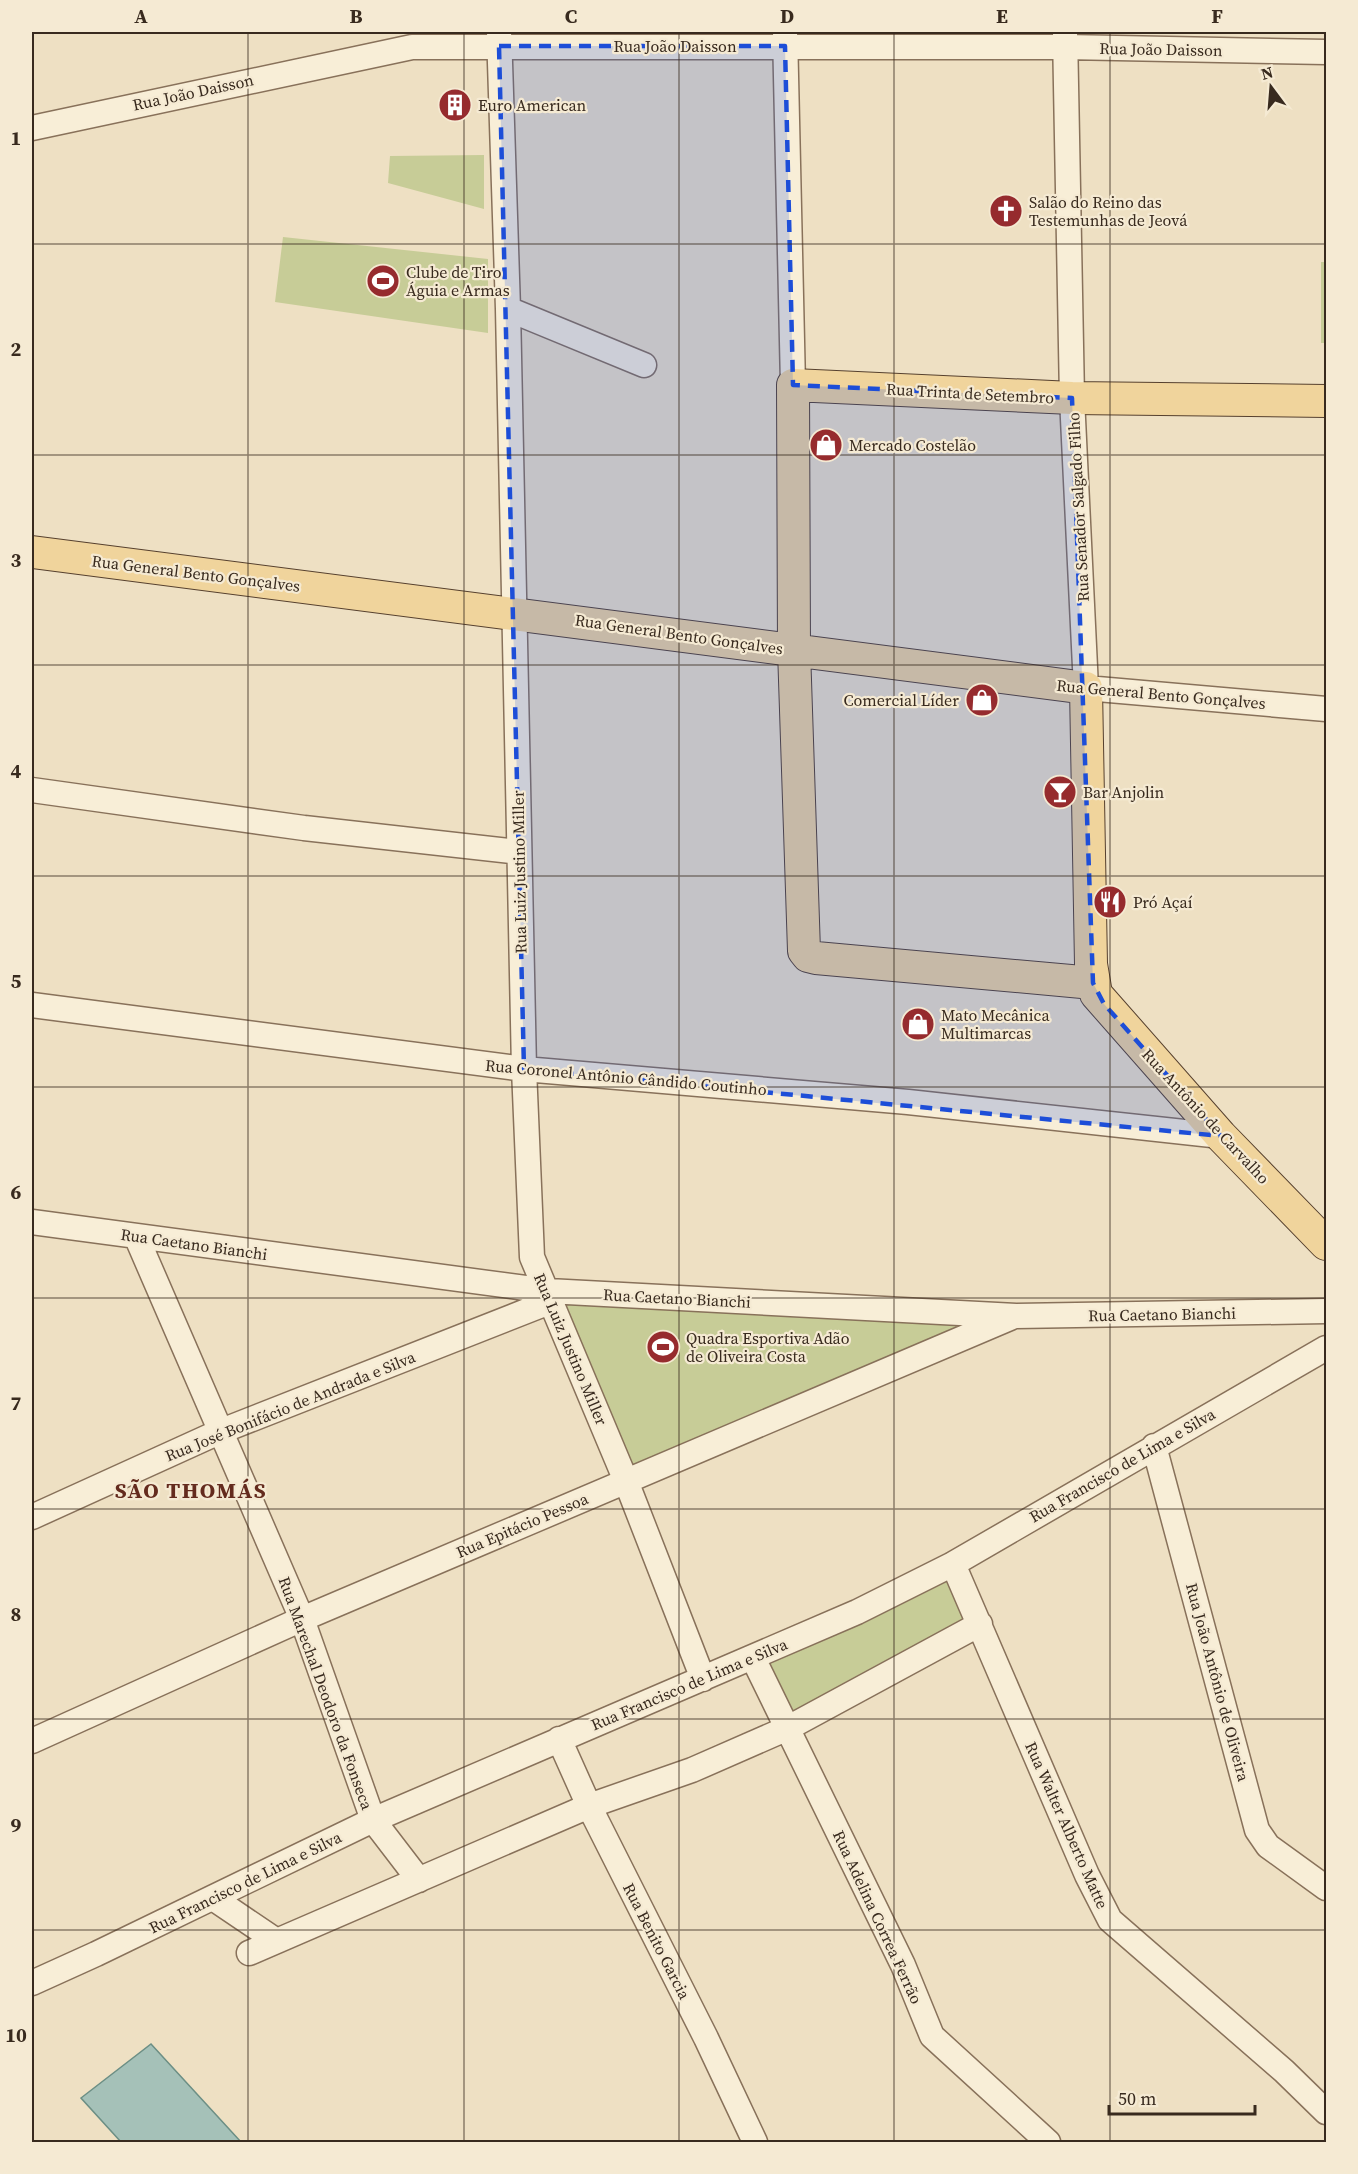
<svg xmlns="http://www.w3.org/2000/svg" width="1358" height="2174" viewBox="0 0 1358 2174" font-family="'Source Serif 4',serif">
  <rect width="100%" height="100%" fill="#eee0c3"/>
  <path fill="#c7cc97" d="M484,155v54l-96,-26 2,-27z
    M283,237l205,22v74l-213,-31z
    M1321,262h5v81h-5z
    M564,1300l389,25 6,2 -328,140z
    M945,1579l21,46 -172,91 -27,-52z"/>
  <path fill="#a5c1b8" stroke="#6c8f85" stroke-width="1.5" d="M151,2044l90,98h-120l-40,-44z"/>
  <g fill="none" stroke-linecap="round" stroke-linejoin="round">
    <defs>
      <path id="minor" d="M499,32l9,277 16,760 8,188 94,224 77,198
        M785,32l8,353
        M1065,33l7,365 14,290 240,21
        M32,128l380,-81h653l261,5
        M508,309l136,56
        M32,790l272,38 215,24
        M32,1005l492,64 384,33 313,34
        M32,1222l516,69 468,25 310,-5
        M136,1236l166,383 71,201 46,60
        M1154,1446l103,384 11,16 58,42
        M32,1517l187,-85 333,-131
        M953,1564l134,311 23,45 174,151 42,41
        M753,1658l150,307 29,71 116,106
        M559,1739l30,67 117,232 49,104
        M32,1741l270,-122 708,-301
        M213,1898l62,42
        M249,1953l340,-147 103,-36 96,-42 192,-104
        M32,1983l64,-29 277,-134 484,-208 96,-48 373,-216"/>
      <path id="major" d="M32,552l1054,136 5,276 5,30 125,142 105,108
        M1093,983l-277,-25 -8,-2 -4,-5 -10,-301 -1,-265 279,13 254,3"/>
    </defs>
    <use href="#minor" stroke="#88715a" stroke-width="27"/>
    <use href="#major" stroke="#56402e" stroke-width="34"/>
    <use href="#minor" stroke="#f8eed7" stroke-width="24"/>
    <use href="#major" stroke="#f0d49c" stroke-width="32"/>
  </g>
  <path fill="#1d4ed8" fill-opacity="0.2" stroke="#1d4ed8" stroke-width="4.5" stroke-dasharray="12 8" stroke-linejoin="round" d="M499,46h286l8,339 279,13 21,585 11,21 117,132 -697,-67z"/>
  <path fill="none" stroke="#382a1e" stroke-width="1.5" stroke-opacity="0.55" d="M248,32v2110M464,32v2110M679,32v2110M894,32v2110M1110,32v2110M32,244h1294M32,455h1294M32,665h1294M32,876h1294M32,1087h1294M32,1298h1294M32,1509h1294M32,1719h1294M32,1930h1294"/>
  <defs>
    <symbol id="building-disc" viewBox="-11 -11 22 22"><circle r="9.5" fill="#962b2e" stroke="#f5ead3"/><path d="M-4-6H4V6H1V3H-1V6H-4ZM-2.5-4.3h1.7v1.8h-1.7ZM.8-4.3h1.7v1.8H.8ZM-2.5-1h1.7V.8h-1.7ZM.8-1h1.7V.8H.8Z" fill="#fff"/></symbol>
    <symbol id="church-disc" viewBox="-11 -11 22 22"><circle r="9.5" fill="#962b2e" stroke="#f5ead3"/><path d="M-1.2-6h2.4v3.5h3.3v2.4h-3.3V6h-2.4V-.1h-3.3v-2.4h3.3Z" fill="#fff"/></symbol>
    <symbol id="stadium-disc" viewBox="-11 -11 22 22"><circle r="9.5" fill="#962b2e" stroke="#f5ead3"/><path d="M0-5a6.5 5 0 1 0 0 10a6.5 5 0 1 0 0-10ZM-3.5-1.8h7v3.6h-7Z" fill="#fff"/></symbol>
    <symbol id="shop-disc" viewBox="-11 -11 22 22"><circle r="9.5" fill="#962b2e" stroke="#f5ead3"/><path d="M-5-2.5h2.3a2.7 3.5 0 0 1 5.4 0H5L5.5 6h-11ZM-1.5-2.5h3a1.5 2.3 0 0 0-3 0Z" fill="#fff"/></symbol>
    <symbol id="bar-disc" viewBox="-11 -11 22 22"><circle r="9.5" fill="#962b2e" stroke="#f5ead3"/><path d="M-6-5H6L.8 .8V4.5H3.5V6h-7V4.5H-.8V.8Z" fill="#fff"/></symbol>
    <symbol id="restaurant-disc" viewBox="-11 -11 22 22"><circle r="9.5" fill="#962b2e" stroke="#f5ead3"/><path d="M-5-6h1v4h1v-4h1v4h1v-4h1v5L-1.5 .5V6h-2V.5L-5-1ZM5-6V6H3V1.5H1.5Q1.5-4 5-6Z" fill="#fff"/></symbol>
  </defs>
  <g fill-rule="evenodd">
    <use href="#building-disc" x="436" y="86" width="38" height="38"/>
    <use href="#church-disc" x="987" y="192" width="38" height="38"/>
    <use href="#stadium-disc" x="364" y="262" width="38" height="38"/>
    <use href="#shop-disc" x="807" y="426" width="38" height="38"/>
    <use href="#shop-disc" x="963" y="681" width="38" height="38"/>
    <use href="#bar-disc" x="1041" y="773" width="38" height="38"/>
    <use href="#restaurant-disc" x="1091" y="883" width="38" height="38"/>
    <use href="#shop-disc" x="899" y="1005" width="38" height="38"/>
    <use href="#stadium-disc" x="644" y="1328" width="38" height="38"/>
  </g>
  <g text-anchor="middle" dominant-baseline="central" stroke-width="4.5" stroke-linejoin="round" paint-order="stroke">
    <g font-size="16" fill="#382a1e" stroke="#f5ead3">
      <text x="675" y="46">Rua João Daisson</text>
      <text transform="translate(1161 49) rotate(1)">Rua João Daisson</text>
      <text transform="translate(193 92) rotate(-12)">Rua João Daisson</text>
      <text transform="translate(970 393) rotate(3)">Rua Trinta de Setembro</text>
      <text transform="translate(1078 507) rotate(-93)">Rua Senador Salgado Filho</text>
      <text transform="translate(196 573) rotate(7)">Rua General Bento Gonçalves</text>
      <text transform="translate(679 634) rotate(8)">Rua General Bento Gonçalves</text>
      <text transform="translate(1161 694) rotate(5)">Rua General Bento Gonçalves</text>
      <text transform="translate(519 872) rotate(-91)">Rua Luiz Justino Miller</text>
      <text transform="translate(626 1077) rotate(5)">Rua Coronel Antônio Cândido Coutinho</text>
      <text transform="translate(1206 1116) rotate(47)">Rua Antônio de Carvalho</text>
      <text transform="translate(194 1244) rotate(8)">Rua Caetano Bianchi</text>
      <text transform="translate(677 1298) rotate(3)">Rua Caetano Bianchi</text>
      <text transform="translate(1162 1314) rotate(-1)">Rua Caetano Bianchi</text>
      <text transform="translate(571 1349) rotate(67)">Rua Luiz Justino Miller</text>
      <text transform="translate(290 1406) rotate(-22)">Rua José Bonifácio de Andrada e Silva</text>
      <text transform="translate(1122 1465) rotate(-30)">Rua Francisco de Lima e Silva</text>
      <text transform="translate(522 1525) rotate(-23)">Rua Epitácio Pessoa</text>
      <text transform="translate(1218 1682) rotate(75)">Rua João Antônio de Oliveira</text>
      <text transform="translate(689 1684) rotate(-23)">Rua Francisco de Lima e Silva</text>
      <text transform="translate(326 1693) rotate(70)">Rua Marechal Deodoro da Fonseca</text>
      <text transform="translate(1067 1825) rotate(66)">Rua Walter Alberto Matte</text>
      <text transform="translate(245 1882) rotate(-26)">Rua Francisco de Lima e Silva</text>
      <text transform="translate(878 1917) rotate(65)">Rua Adelina Correa Ferrão</text>
      <text transform="translate(657 1941) rotate(63)">Rua Benito Garcia</text>
    </g>
    <g font-size="16" fill="#382a1e" stroke="#f5ead3" text-anchor="start">
      <text x="478" y="105">Euro American</text>
      <text x="1029" y="202">Salão do Reino das<tspan x="1029" dy="18">Testemunhas de Jeová</tspan></text>
      <text x="406" y="272">Clube de Tiro<tspan x="406" dy="18">Águia e Armas</tspan></text>
      <text x="849" y="445">Mercado Costelão</text>
      <text x="959" y="700" text-anchor="end">Comercial Líder</text>
      <text x="1083" y="792">Bar Anjolin</text>
      <text x="1133" y="902">Pró Açaí</text>
      <text x="941" y="1015">Mato Mecânica<tspan x="941" dy="18">Multimarcas</tspan></text>
      <text x="686" y="1338">Quadra Esportiva Adão<tspan x="686" dy="18">de Oliveira Costa</tspan></text>
    </g>
    <g font-size="22" font-weight="bold" letter-spacing="1.5" fill="#642b1e" stroke="#f5ead3">
      <text x="191" y="1490">SÃO THOMÁS</text>
    </g>
  </g>
  <rect width="1358" height="2174" fill="none" stroke="#f5ead3" stroke-width="66"/>
  <g transform="translate(1271 87) rotate(344)" stroke="#f5ead3" stroke-width="4.5" paint-order="stroke">
  <path d="M0-4.5L10 22L0 15L-10 22Z" fill="#382a1e"/>
  <text y="-9" font-size="16" font-weight="bold" text-anchor="middle" fill="#382a1e">N</text>
  </g>
  <path d="M1109 2105v9h146v-9" fill="none" stroke="#382a1e" stroke-width="3"/>
  <text x="1118" y="2105" font-size="18" fill="#382a1e" stroke="#f5ead3" stroke-width="4.5" paint-order="stroke">50 m</text>
  <rect x="33" y="33" width="1292" height="2108" fill="none" stroke="#382a1e" stroke-width="2"/>
  <g font-size="20" text-anchor="middle" font-weight="bold" fill="#382a1e">
    <text x="141" y="23">A</text>
    <text x="356" y="23">B</text>
    <text x="571" y="23">C</text>
    <text x="787" y="23">D</text>
    <text x="1002" y="23">E</text>
    <text x="1217" y="23">F</text>
    <text x="16" y="145">1</text>
    <text x="16" y="356">2</text>
    <text x="16" y="567">3</text>
    <text x="16" y="778">4</text>
    <text x="16" y="988">5</text>
    <text x="16" y="1199">6</text>
    <text x="16" y="1410">7</text>
    <text x="16" y="1621">8</text>
    <text x="16" y="1832">9</text>
    <text x="16" y="2042">10</text>
  </g>
</svg>
